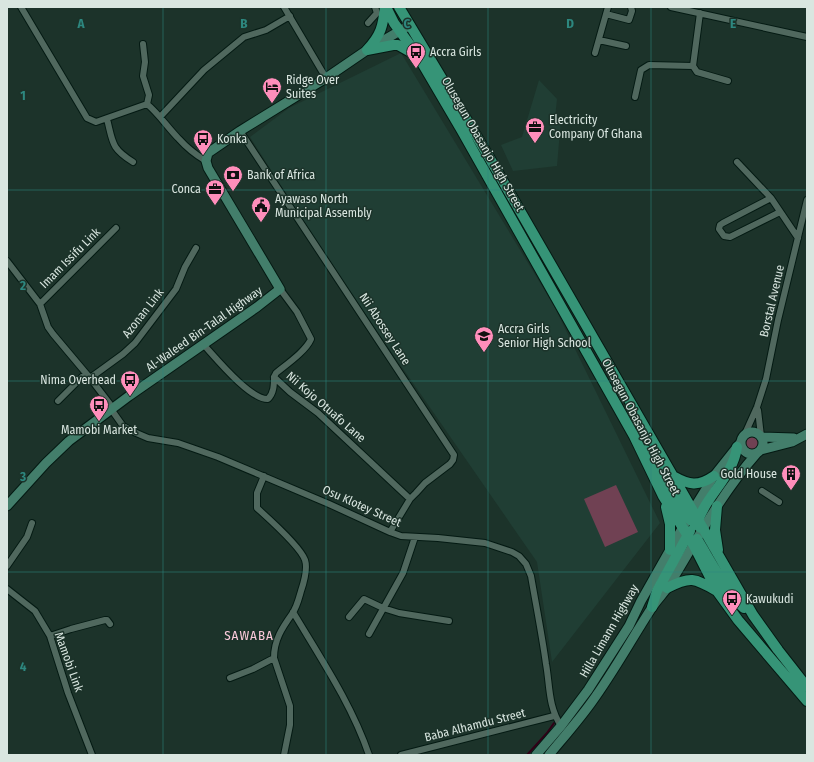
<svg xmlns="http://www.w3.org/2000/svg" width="814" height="762" viewBox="0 0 814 762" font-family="'Fira Sans Condensed',sans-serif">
  <rect width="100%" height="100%" fill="#1c332a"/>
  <path fill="#203e34" d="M401,53l153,253 106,217 -108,139 -15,-100 -203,-293 -84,-132 39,-29z
    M539,80l18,19 -2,19 6,1 -4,47 -44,5 -12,-26 21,-8z"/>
  <path fill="#704153" d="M744 443a8 8 0 1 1 16 0a8 8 0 1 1-16 0Z
    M616,485l22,47 -33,15 -21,-48z"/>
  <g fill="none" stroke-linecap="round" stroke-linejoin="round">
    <path stroke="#310017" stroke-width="2" d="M527,755l20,-22 7,-10"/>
    <defs>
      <path id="street" d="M21,7l66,111 9,4 51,-18c12,10 21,24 32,35 8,9 17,16 27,22
        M284,7l42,71
        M671,7l136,30
        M606,14l23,6 3,-9 -1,-4
        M368,23l9,-10 -2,-6
        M599,40l27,6
        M143,44l2,18 -2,14 6,19 -2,9
        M595,53l13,-46
        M693,66l7,-53
        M635,97l6,-27 8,-5 44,1 4,6 31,9
        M160,117l44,-47 40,-33 22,-7 24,-14
        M107,119c6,24 4,29 26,43
        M240,131l214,324 -1,5 -3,4 -25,19 -9,10 -6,6 -20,33
        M737,162l34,36 27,40
        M771,198l-48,25 -3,2 -1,4 5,7 6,1 50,-25
        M7,261l33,43 8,23 5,7 37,44 23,30
        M40,304l76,-76
        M203,344c12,13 47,56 65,55 6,-6 6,-14 6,-22
        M274,377l16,15 28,21 92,86
        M274,377l2,-4c11,-9 30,-22 35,-34l-14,-27 -17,-23
        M90,378l33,-24 12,-11 41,-54 9,-22 11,-19
        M58,401l28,-28
        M111,409l12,17 11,6 14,6 30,5 40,14 111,47 61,28 11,4 37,2 47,5 27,9 7,4 7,8 5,12c5,29 11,59 15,88 4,22 2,42 15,62
        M758,410l3,26
        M744,436l13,-29 9,-28 12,-59 29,-120
        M264,476l-7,17v15c12,11 43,38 48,52 3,9 -1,22 -4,31 -2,7 -4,16 -9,23 -10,14 -18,26 -18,44l16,48v19l-6,30
        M762,491l17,11
        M7,566l20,-29 5,-14
        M7,589l28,22 15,25 18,57 24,62
        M293,612c28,47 58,91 76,143
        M349,617l15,-18 19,9 16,5 50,8
        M369,634l34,-61 12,-36
        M50,636l21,-7 34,-9h2l3,4
        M230,678l23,-9 21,-11
        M401,755l153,-39"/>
      <path id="secondary" d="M741 443a11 11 0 1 1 22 0a11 11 0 1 1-22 0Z
        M761,437l33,1
        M761,450l31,-8 15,-8
        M7,506l39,-43 23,-22 60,-45 128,-89 23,-18 -72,-121 -2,-7 2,-8 32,-22 86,-53 41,-28 43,-25
        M536,755l25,-29 27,-36 41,-64 12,-25 47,-83 26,-42 27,-34
        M549,755c14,-17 29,-34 42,-52 22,-30 40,-63 60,-94 5,-8 12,-15 17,-22 28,-46 53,-93 89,-134"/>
      <path id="primary" d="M386,7l8,16 24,33 44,75 172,305 29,60 30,48 24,47 21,29 69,81
        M399,7l90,150 264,458 25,35 29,37
        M367,50l26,-5h5l16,9
        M367,50c14,-15 16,-24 18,-43
        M646,450l42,68 13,10
        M673,476c16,9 25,11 41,0
        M717,506l-2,24 3,20
        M666,507l4,17v26
        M697,524c8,-28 36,-47 40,-77
        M697,539c12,19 31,56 47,69
        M667,588c24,-12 27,-10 50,3
        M652,607l5,-16 33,-60"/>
    </defs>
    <use href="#street" stroke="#041a13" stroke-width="8"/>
    <use href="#secondary" stroke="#041a13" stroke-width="11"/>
    <use href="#primary" stroke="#041a13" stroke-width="12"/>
    <use href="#street" stroke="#50685e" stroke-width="6"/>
    <use href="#secondary" stroke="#437e6b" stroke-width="9"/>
    <use href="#primary" stroke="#369477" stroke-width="10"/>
  </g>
  <path fill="none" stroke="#2d877f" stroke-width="1" stroke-opacity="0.55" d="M163,7v748M326,7v748M488,7v748M651,7v748M7,190h800M7,381h800M7,572h800"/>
  <defs>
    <symbol id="bus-pin" viewBox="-11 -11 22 30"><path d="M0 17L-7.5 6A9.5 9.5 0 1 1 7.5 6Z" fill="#ff8ebb" stroke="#1c332a"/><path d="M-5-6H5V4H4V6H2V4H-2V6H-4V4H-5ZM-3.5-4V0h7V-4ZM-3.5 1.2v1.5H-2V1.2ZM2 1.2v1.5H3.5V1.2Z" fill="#111"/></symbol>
    <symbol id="hotel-pin" viewBox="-11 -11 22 30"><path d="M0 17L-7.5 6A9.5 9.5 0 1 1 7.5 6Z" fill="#ff8ebb" stroke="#1c332a"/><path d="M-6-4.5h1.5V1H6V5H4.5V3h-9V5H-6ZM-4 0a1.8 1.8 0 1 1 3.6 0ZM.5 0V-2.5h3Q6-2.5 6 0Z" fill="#111"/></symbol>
    <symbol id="office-pin" viewBox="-11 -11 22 30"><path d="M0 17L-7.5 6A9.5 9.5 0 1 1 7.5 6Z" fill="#ff8ebb" stroke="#1c332a"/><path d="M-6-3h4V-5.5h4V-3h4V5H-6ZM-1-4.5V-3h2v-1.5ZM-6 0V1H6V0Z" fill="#111"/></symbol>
    <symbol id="bank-pin" viewBox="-11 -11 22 30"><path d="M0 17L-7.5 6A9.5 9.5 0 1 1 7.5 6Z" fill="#ff8ebb" stroke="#1c332a"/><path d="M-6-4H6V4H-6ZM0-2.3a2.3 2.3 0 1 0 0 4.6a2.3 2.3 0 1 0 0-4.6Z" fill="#111"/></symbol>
    <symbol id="civic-pin" viewBox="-11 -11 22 30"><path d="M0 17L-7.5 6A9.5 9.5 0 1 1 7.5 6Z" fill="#ff8ebb" stroke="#1c332a"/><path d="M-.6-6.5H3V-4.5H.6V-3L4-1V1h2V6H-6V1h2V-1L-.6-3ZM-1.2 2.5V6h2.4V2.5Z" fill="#111"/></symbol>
    <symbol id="school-pin" viewBox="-11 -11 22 30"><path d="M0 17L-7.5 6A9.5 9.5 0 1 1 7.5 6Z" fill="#ff8ebb" stroke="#1c332a"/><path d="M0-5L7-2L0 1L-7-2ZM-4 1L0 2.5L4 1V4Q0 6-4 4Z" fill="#111"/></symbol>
    <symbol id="building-pin" viewBox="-11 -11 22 30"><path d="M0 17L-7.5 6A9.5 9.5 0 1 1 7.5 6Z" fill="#ff8ebb" stroke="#1c332a"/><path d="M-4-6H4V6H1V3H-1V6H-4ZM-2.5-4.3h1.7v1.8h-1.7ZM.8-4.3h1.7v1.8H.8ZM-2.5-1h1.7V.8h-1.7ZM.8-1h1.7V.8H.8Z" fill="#111"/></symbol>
  </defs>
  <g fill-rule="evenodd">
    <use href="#bus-pin" x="405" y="41" width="22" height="30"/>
    <use href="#hotel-pin" x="261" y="76" width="22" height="30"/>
    <use href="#office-pin" x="524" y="116" width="22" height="30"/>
    <use href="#bus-pin" x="192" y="128" width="22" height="30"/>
    <use href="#bank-pin" x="222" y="164" width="22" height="30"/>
    <use href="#office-pin" x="204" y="178" width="22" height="30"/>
    <use href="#civic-pin" x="250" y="195" width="22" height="30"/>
    <use href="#school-pin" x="473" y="325" width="22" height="30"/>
    <use href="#bus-pin" x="119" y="369" width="22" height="30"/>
    <use href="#bus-pin" x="88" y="394" width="22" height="30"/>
    <use href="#building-pin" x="780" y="463" width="22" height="30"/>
    <use href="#bus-pin" x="721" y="588" width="22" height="30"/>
  </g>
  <g text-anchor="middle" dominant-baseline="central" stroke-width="3" stroke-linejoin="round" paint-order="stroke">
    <g font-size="12" fill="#d9e6e0" stroke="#1c332a" text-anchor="start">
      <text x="430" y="52">Accra Girls</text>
      <text x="286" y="80">Ridge Over<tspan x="286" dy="14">Suites</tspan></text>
      <text x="549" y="120">Electricity<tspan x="549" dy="14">Company Of Ghana</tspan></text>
      <text x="217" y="139">Konka</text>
      <text x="247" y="175">Bank of Africa</text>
      <text x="201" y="189" text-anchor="end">Conca</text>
      <text x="275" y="199">Ayawaso North<tspan x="275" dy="14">Municipal Assembly</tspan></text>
      <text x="498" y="329">Accra Girls<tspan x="498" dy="14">Senior High School</tspan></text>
      <text x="116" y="380" text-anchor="end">Nima Overhead</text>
      <text x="99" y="430" text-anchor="middle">Mamobi Market</text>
      <text x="777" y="474" text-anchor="end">Gold House</text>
      <text x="746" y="599">Kawukudi</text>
    </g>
    <g font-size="12" fill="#d9e6e0" stroke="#1c332a">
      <text transform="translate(483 144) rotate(60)">Olusegun Obasanjo High Street</text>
      <text transform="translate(70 258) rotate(-45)">Imam Issifu Link</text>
      <text transform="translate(772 301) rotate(-77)">Borstal Avenue</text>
      <text transform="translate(143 313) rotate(-52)">Azonan Link</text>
      <text transform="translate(204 329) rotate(-35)">Al-Waleed Bin-Talal Highway</text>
      <text transform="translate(385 329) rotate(57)">Nii Abossey Lane</text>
      <text transform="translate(326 407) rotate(41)">Nii Kojo Otuafo Lane</text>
      <text transform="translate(641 427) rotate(62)">Olusegun Obasanjo High Street</text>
      <text transform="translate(362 506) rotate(24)">Osu Klotey Street</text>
      <text transform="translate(609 631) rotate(-60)">Hilla Limann Highway</text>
      <text transform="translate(69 662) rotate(70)">Mamobi Link</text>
      <text transform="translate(475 725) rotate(-14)">Baba Alhamdu Street</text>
    </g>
    <g font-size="13" letter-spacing="1" fill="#fbcadb" stroke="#1c332a">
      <text x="249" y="635">SAWABA</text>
    </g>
  </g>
  <g font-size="13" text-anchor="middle" font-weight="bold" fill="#2d877f" stroke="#1c332a" stroke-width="3" stroke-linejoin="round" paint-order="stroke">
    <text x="81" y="28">A</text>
    <text x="244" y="28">B</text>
    <text x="407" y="28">C</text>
    <text x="570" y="28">D</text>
    <text x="733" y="28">E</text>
    <text x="23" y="100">1</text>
    <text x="23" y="290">2</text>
    <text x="23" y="481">3</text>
    <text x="23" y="671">4</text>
  </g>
  <rect width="814" height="762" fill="none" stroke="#d9e6e0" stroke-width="16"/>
</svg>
